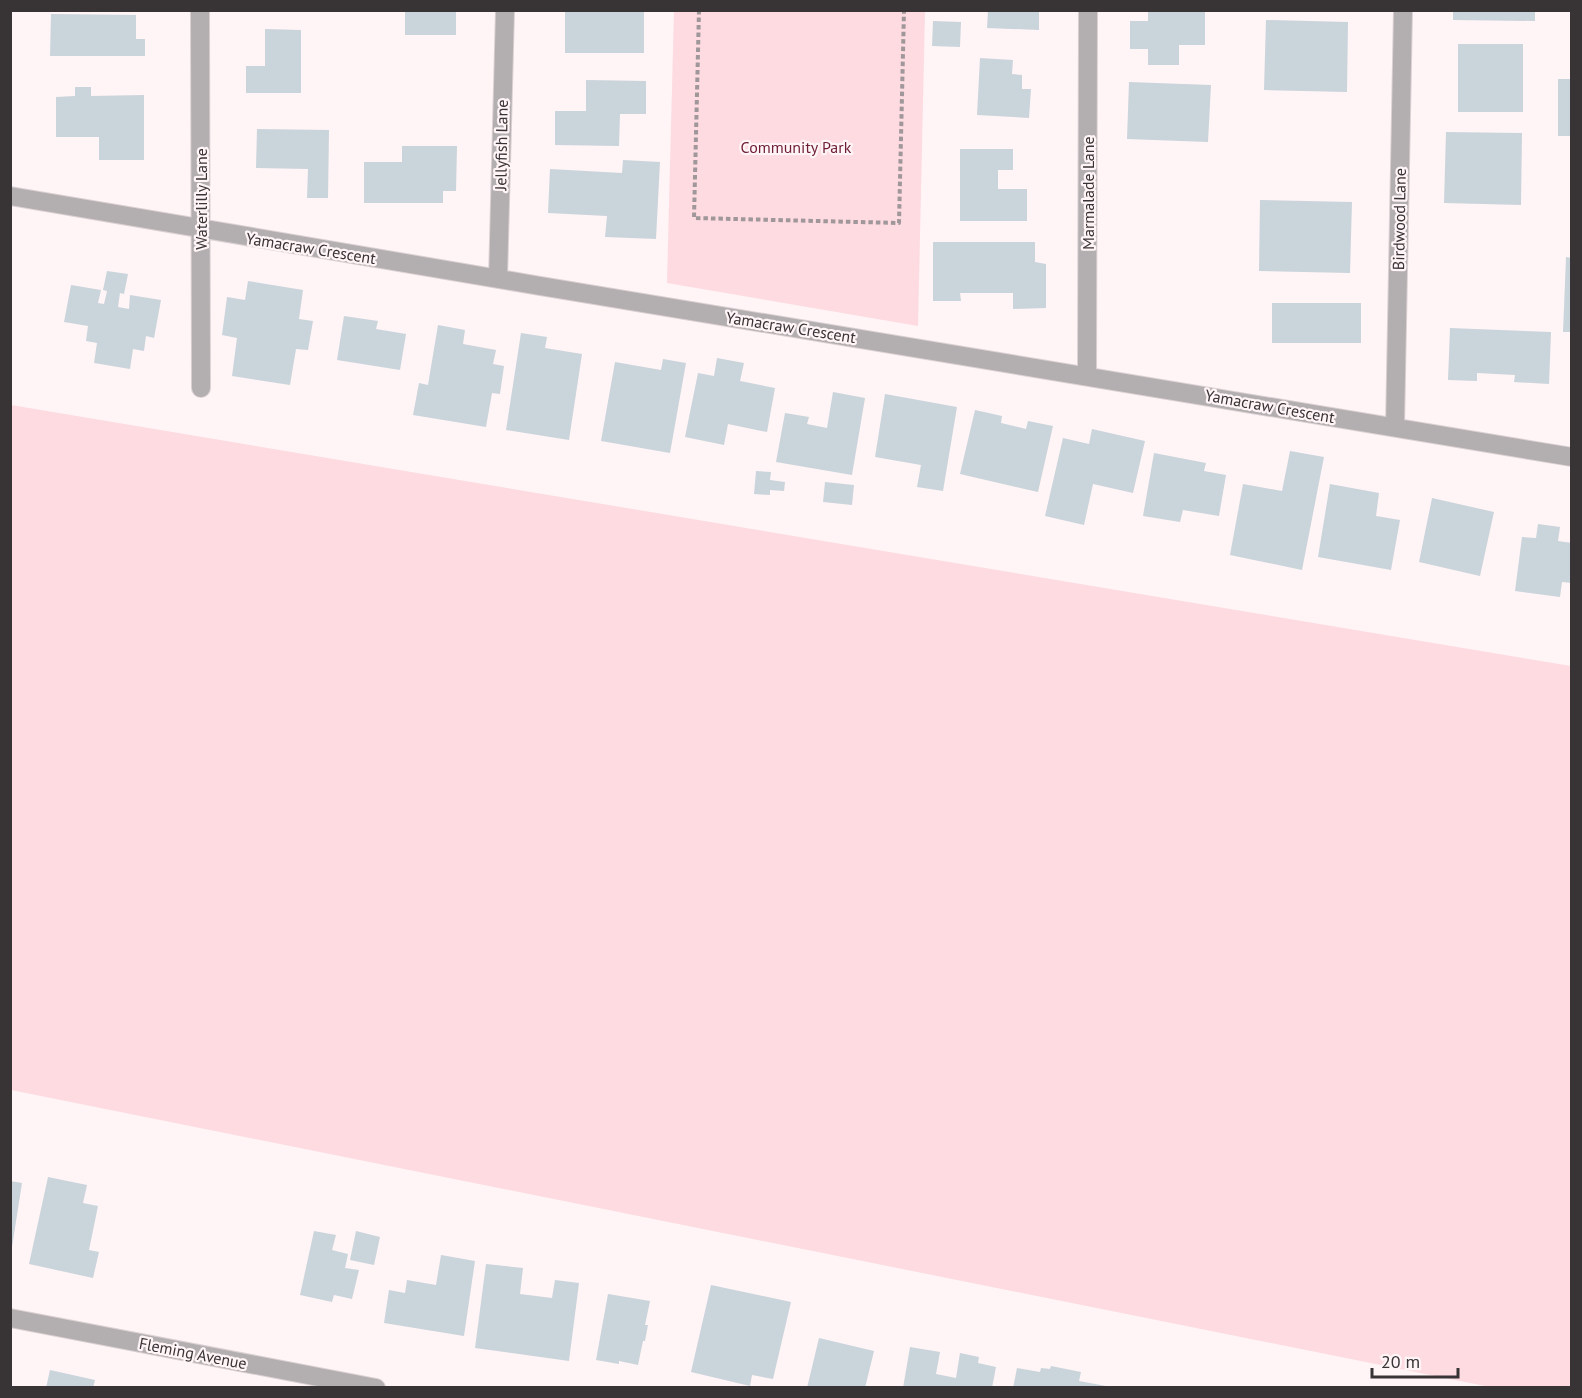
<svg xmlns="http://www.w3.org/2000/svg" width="1582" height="1398" viewBox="0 0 1582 1398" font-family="'PT Sans',sans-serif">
  <rect width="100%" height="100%" fill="#fff4f6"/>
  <path fill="#fddbe1" d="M674,11h251l-7,315 -251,-43z
    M11,405l1560,261v721h-81l-1479,-297z"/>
  <path fill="#cad4db" d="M405,10h51v25h-51z
    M565,10h79v43h-79z
    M988,10h51v20l-52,-2z
    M1148,10h57v35h-26v20h-31v-16h-18v-28h18z
    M1453,10h82v11l-82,-1z
    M51,14l85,1v24h9v17h-95z
    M1266,20l82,2 -1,70 -83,-2z
    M933,21l28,1 -1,25 -28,-1z
    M265,29l36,1v63h-55v-27h19z
    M1458,44h65v68h-65z
    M980,58l33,2 -1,14 10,1v14h9l-2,29 -52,-3z
    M1558,79h14v57h-14z
    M586,80l60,1v33h-26l-1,32 -64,-1v-34h31z
    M1129,82l82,3 -3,57 -81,-3z
    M75,87h16v9l53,-1v65h-45v-23h-43v-40l19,-1z
    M257,129l72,1 -1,68h-21l1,-29 -52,-1z
    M1446,132l76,1 -1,72 -77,-2z
    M402,146h55l-1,45h-13v12h-79v-41h38z
    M960,149h53v21h-15v19h29v32h-67z
    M623,160l37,2 -4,77 -51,-2 2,-21 -59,-3 2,-44 72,4z
    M1260,200l92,2 -2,71 -91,-2z
    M933,242h102v20l11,2v44l-33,1v-16h-53l1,8h-28z
    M1566,257l6,1v74h-9z
    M107,271l21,3 -4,20 -4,-1 -2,14 11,2 1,-14 31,5 -7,38 -8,-2 -2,15 -11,-2 -3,20 -36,-6 3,-20 -11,-2 2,-15 -24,-4 7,-37 30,5 -3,13 6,1 3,-13 -4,-1z
    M248,281l55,9 -4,29 14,2 -5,29 -12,-1 -6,36 -58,-9 5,-38 -15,-3 5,-38 18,3z
    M1272,303h89v40h-89z
    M344,316l34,5 -2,8 30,5 -6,36 -63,-10z
    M438,325l27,5 -2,14 33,6 -3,14 11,2 -4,28 -8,-1 -6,34 -73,-12 6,-32 9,2z
    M1450,328l101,4 -2,52 -35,-2 1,-7 -38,-2v8l-29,-1z
    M521,333l26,4 -2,11 37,6 -13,86 -63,-10z
    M717,358l27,5 -4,18 35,7 -8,44 -39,-8 -4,21 -39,-8 13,-64 16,3z
    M663,359l23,4 -16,90 -69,-12 14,-79 46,8z
    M833,392l32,6 -13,77 -76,-13 9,-49 24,4 -2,7 20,4z
    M885,394l72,13 -14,84 -26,-4 4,-22 -46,-8z
    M975,410l27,6 -1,7 25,6 2,-8 25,5 -15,66 -78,-18z
    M1092,429l53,12 -12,52 -40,-9 -9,41 -39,-9 18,-78 26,6z
    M1290,451l34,6 -22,113 -72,-15 13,-71 39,7z
    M1154,453l52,10 -2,8 22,4 -7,41 -36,-6 -3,12 -37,-6z
    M756,471l15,1 -1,8 15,2 -1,9 -14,-1v5l-16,-1z
    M825,482l29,3 -2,20 -29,-3z
    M1330,484l49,9 -3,23 24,4 -9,50 -73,-13z
    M1432,498l62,14 -14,64 -61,-14z
    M1538,524l22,3 -2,14 14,2v40l-10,-1 -2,15 -45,-6 7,-54 14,1z
    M48,1177l39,8 -4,18 15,3 -9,44 10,2 -6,26 -64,-14z
    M10,1181l12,2 -10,64h-2z
    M314,1231l22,4 -4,15 16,4 -3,14 14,2 -7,29 -18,-4 -2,7 -32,-7z
    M356,1231l24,6 -6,28 -24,-5z
    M441,1255l34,6 -11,75 -80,-13 5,-33 16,3 2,-13 29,5z
    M486,1264l37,4 -3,26 32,4 3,-18 24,3 -10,78 -94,-13z
    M711,1285l80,17 -18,77 -21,-4 -2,11 -59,-14z
    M608,1294l42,7 -5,24h3l-3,16h-2l-5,24 -19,-4v3l-23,-4z
    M819,1338l55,13 -9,37h-58z
    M910,1347l30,5 -4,22 20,4 4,-25 19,4 -1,6 18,4 -4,21h-89z
    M1051,1366l30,6 -2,9 27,5 -1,2h-92l4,-20 23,4 1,-4 9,1z
    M50,1370l45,10 -2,8h-47z"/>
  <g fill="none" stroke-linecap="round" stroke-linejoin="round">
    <defs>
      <path id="minor" d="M200,10l1,378
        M10,196c520,91 1042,172 1562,261
        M498,279l7,-269
        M1087,375l1,-365
        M1395,427l8,-417
        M10,1318l366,70"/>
    </defs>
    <use href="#minor" stroke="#dbd1d3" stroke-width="20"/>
    <path stroke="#9f9799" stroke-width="4" stroke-dasharray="4.5 3" stroke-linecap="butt" d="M699,10l-5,208 205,5 5,-213"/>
    <use href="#minor" stroke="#b3aeaf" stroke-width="18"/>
  </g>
  <g text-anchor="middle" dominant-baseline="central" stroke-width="4.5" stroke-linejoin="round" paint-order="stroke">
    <g font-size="16" fill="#383334" stroke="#fff4f6">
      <text transform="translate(501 145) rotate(-89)">Jellyfish Lane</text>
      <text transform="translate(1088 193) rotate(-90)">Marmalade Lane</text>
      <text transform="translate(201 199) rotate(-90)">Waterlilly Lane</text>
      <text transform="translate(1399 219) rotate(-89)">Birdwood Lane</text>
      <text transform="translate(311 248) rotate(9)">Yamacraw Crescent</text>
      <text transform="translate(791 327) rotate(9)">Yamacraw Crescent</text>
      <text transform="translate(1270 406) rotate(10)">Yamacraw Crescent</text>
      <text transform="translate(193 1353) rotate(11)">Fleming Avenue</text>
    </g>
    <g font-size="16" fill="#6e1d37" stroke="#fff4f6">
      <text x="796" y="147">Community Park</text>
    </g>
  </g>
  <rect width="1582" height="1398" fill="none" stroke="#383334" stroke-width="24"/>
  <path d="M1372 1368v9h86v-9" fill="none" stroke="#383334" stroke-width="3"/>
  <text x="1381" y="1368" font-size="18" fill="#383334" stroke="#fff4f6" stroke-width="4.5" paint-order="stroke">20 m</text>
</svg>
